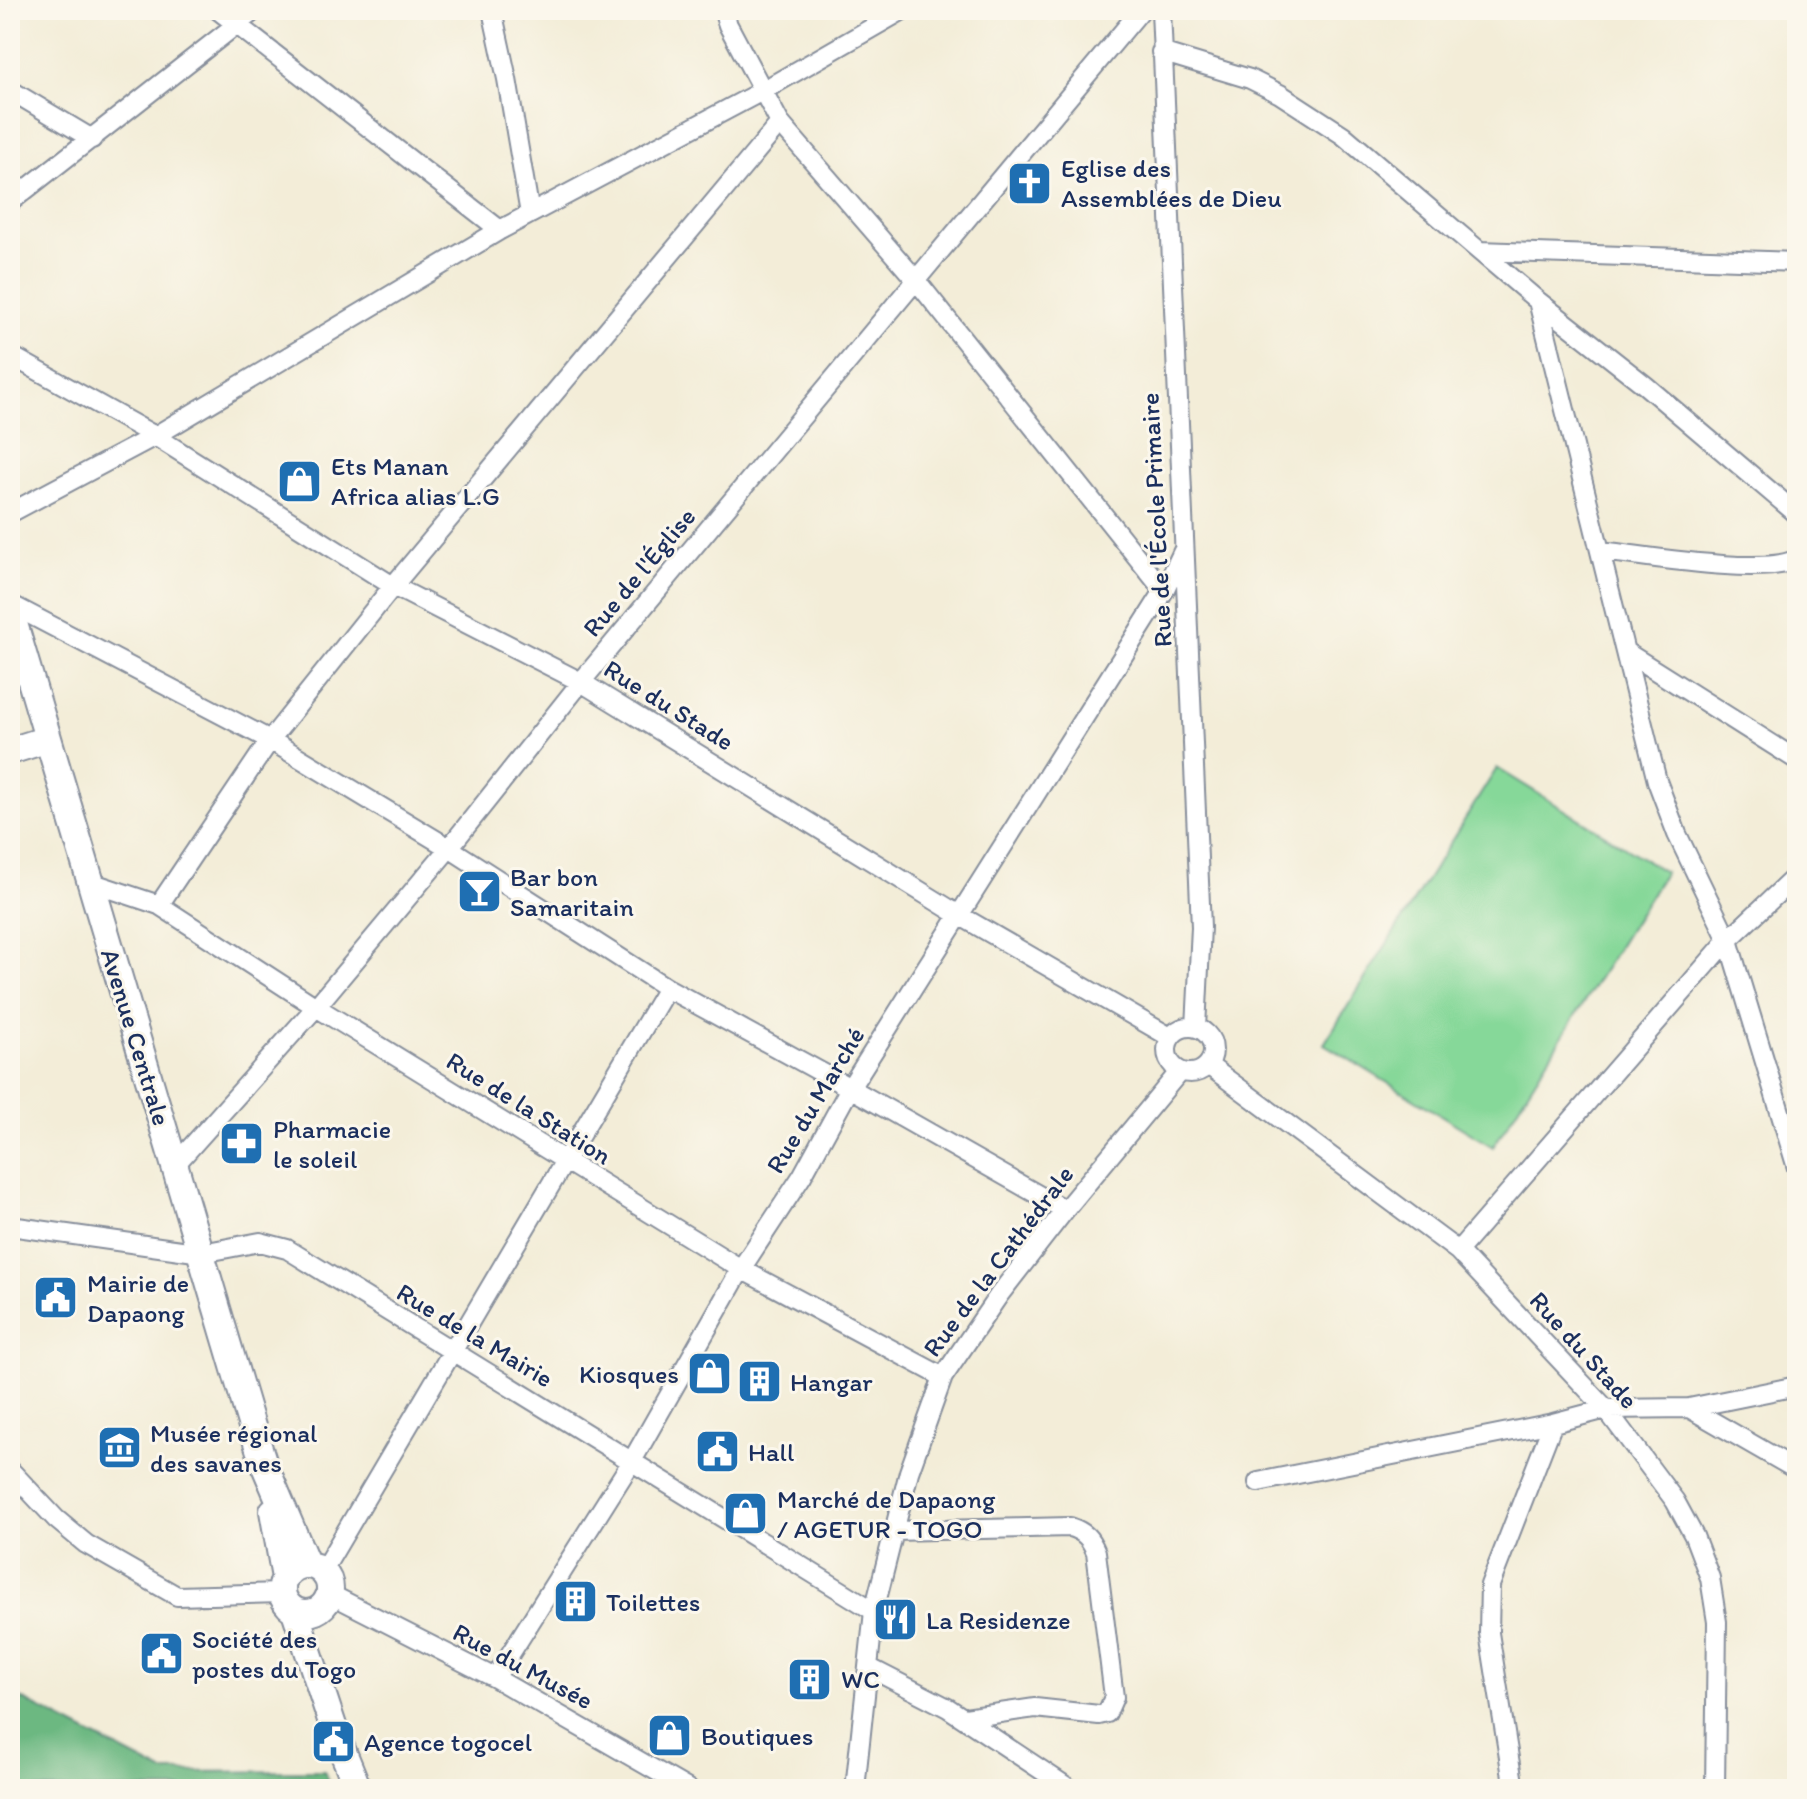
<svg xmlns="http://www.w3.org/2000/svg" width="1807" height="1799" viewBox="0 0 1807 1799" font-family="Itim,sans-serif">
  <rect width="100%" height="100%" fill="#fbf7ec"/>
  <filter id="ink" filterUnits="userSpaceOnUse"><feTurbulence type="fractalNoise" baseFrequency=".0125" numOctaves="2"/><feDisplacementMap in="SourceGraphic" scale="16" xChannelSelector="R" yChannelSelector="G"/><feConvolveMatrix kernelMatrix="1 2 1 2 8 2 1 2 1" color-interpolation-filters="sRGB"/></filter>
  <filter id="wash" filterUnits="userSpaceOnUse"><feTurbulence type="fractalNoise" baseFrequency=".006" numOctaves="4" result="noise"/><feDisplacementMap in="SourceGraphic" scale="32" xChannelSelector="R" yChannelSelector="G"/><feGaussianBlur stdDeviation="1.8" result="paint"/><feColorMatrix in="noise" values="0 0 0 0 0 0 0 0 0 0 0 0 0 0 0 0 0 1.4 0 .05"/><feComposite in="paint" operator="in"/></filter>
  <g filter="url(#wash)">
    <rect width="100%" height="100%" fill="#f3edd8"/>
    <path fill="#86d899" stroke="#50847c" stroke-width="2" d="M1497,768l168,104 -172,275 -169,-103z"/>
    <path fill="#6cb881" stroke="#447470" stroke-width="2" d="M10,1693l153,79 162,-1 7,18h-322z"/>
  </g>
  <g filter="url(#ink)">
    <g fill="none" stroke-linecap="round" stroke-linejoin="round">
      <defs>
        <path id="minor" d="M218,10l282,220
          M492,10l15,69 23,135
          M723,10l5,15 52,98 136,157 248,311
          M1161,10l40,917 -5,101
          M1161,52l89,27 30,15 63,41 195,166 108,85 151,128
          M10,90l82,49
          M10,202l245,-192
          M1480,251l317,11
          M1538,301l119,480 20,53 51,106 69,228
          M10,355l145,81 238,150 188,96 378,233 211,122
          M10,513l145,-77 345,-206 264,-140 139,-80
          M1600,551c41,4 164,26 197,8
          M10,604l260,136 179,108 218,140 183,100 215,122
          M1626,652l171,108
          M90,882l69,23 157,102 425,262 202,108
          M159,905l111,-165 123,-154 387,-463
          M1167 1050a23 23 0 1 1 46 0a23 23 0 1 1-46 0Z
          M1208,1065l250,186 148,158 69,92 19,35 16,42 7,44 -2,167
          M175,1165l141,-158 133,-159 132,-166 560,-672
          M10,1226l192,27 58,-11 27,7 587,362
          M1458,1251l270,-311 69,-65
          M1689,1408l108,-22
          M10,1470l46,49 30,25 91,52 105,-3
          M1258,1482l295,-59 53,-14 83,-1 108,62
          M893,1531l177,-4c15,5 20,11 26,25l18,145 -7,16 -8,2 -64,-7 -70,10
          M322,1572l345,-584
          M330,1594l165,84 193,111
          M868,1667l80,41 122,81
          M495,1678l137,-217 109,-192 61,-93 48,-88 314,-497 19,-40
          M855,1789l19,-178 35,-139 34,-95 56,-82 66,-85 115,-139
          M1514,1789l-25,-156 1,-48 63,-162"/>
        <path id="secondary" d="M10,610l243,820 11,34 43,101
          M10,751l38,-12
          M273,1511l12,67
          M282 1589a24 24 0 1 1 48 0a24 24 0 1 1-48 0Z
          M295,1611l40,121 23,57"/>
      </defs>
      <use href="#minor" stroke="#878e9b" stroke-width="22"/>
      <use href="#secondary" stroke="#878e9b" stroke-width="30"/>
      <use href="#minor" stroke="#fff" stroke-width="18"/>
      <use href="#secondary" stroke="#fff" stroke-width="26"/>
    </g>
  </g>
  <defs>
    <symbol id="church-square" viewBox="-11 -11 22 22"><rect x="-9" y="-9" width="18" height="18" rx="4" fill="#1f6fb2" stroke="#fbf7ec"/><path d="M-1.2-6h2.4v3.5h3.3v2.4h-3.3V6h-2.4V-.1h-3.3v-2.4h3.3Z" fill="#fff"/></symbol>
    <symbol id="shop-square" viewBox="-11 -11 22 22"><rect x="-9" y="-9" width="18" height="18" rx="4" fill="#1f6fb2" stroke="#fbf7ec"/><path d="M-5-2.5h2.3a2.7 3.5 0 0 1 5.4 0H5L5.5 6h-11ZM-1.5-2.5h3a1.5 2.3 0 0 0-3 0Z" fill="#fff"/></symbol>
    <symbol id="bar-square" viewBox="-11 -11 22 22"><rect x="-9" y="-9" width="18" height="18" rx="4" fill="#1f6fb2" stroke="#fbf7ec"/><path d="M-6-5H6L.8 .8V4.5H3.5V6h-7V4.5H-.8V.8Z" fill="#fff"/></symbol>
    <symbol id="pharmacy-square" viewBox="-11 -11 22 22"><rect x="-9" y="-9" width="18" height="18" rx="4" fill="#1f6fb2" stroke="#fbf7ec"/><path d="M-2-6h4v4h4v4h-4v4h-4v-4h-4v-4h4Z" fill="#fff"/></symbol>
    <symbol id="civic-square" viewBox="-11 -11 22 22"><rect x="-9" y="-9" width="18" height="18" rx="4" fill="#1f6fb2" stroke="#fbf7ec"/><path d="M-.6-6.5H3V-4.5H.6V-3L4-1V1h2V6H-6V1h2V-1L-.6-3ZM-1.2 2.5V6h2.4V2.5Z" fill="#fff"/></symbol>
    <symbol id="building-square" viewBox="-11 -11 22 22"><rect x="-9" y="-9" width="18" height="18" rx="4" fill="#1f6fb2" stroke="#fbf7ec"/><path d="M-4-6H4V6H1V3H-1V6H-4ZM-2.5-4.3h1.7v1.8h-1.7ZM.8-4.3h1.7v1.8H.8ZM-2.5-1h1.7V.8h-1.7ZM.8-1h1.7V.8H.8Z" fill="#fff"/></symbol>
    <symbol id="museum-square" viewBox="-11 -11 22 22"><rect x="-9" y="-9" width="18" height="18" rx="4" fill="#1f6fb2" stroke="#fbf7ec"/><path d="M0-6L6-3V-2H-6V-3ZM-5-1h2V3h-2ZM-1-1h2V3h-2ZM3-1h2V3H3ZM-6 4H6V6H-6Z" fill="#fff"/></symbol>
    <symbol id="restaurant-square" viewBox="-11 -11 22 22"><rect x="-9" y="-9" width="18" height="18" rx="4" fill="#1f6fb2" stroke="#fbf7ec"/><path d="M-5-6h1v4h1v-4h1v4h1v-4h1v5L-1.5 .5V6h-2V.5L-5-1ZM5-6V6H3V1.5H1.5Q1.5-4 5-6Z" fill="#fff"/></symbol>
  </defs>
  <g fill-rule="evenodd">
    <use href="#church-square" x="1004" y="158" width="51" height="51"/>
    <use href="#shop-square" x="274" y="456" width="51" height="51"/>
    <use href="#bar-square" x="454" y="866" width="51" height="51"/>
    <use href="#pharmacy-square" x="216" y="1118" width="51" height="51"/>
    <use href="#civic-square" x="30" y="1272" width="51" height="51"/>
    <use href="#shop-square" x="684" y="1348" width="51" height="51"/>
    <use href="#building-square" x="734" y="1356" width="51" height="51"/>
    <use href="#museum-square" x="94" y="1422" width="51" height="51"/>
    <use href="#civic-square" x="692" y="1426" width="51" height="51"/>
    <use href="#shop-square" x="720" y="1488" width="51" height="51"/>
    <use href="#building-square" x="550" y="1576" width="51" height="51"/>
    <use href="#restaurant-square" x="870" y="1594" width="51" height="51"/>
    <use href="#civic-square" x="136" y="1628" width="51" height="51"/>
    <use href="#building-square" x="784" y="1654" width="51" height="51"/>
    <use href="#shop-square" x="644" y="1710" width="51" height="51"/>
    <use href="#civic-square" x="308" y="1716" width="51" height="51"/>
  </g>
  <g text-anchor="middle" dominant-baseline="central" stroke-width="6" stroke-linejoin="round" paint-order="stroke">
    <g font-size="26" fill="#1b2f5e" stroke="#fbf7ec" text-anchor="start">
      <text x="1061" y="168">Eglise des<tspan x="1061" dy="30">Assemblées de Dieu</tspan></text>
      <text x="331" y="466">Ets Manan<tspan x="331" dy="30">Africa alias L.G</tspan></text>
      <text x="510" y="877">Bar bon<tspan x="510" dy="30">Samaritain</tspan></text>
      <text x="273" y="1129">Pharmacie<tspan x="273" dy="30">le soleil</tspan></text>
      <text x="87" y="1283">Mairie de<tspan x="87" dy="30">Dapaong</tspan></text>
      <text x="679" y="1374" text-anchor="end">Kiosques</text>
      <text x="790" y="1382">Hangar</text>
      <text x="150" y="1433">Musée régional<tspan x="150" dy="30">des savanes</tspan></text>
      <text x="748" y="1452">Hall</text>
      <text x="777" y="1499">Marché de Dapaong<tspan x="777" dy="30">/ AGETUR - TOGO</tspan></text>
      <text x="606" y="1602">Toilettes</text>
      <text x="926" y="1620">La Residenze</text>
      <text x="192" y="1639">Société des<tspan x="192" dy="30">postes du Togo</tspan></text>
      <text x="841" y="1679">WC</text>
      <text x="701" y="1736">Boutiques</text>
      <text x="364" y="1742">Agence togocel</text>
    </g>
    <g font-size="26" fill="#1b2f5e" stroke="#fbf7ec">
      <text transform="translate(1156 520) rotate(-93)">Rue de l'École Primaire</text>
      <text transform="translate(639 572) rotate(-50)">Rue de l'Église</text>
      <text transform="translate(669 705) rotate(32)">Rue du Stade</text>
      <text transform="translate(136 1037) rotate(73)">Avenue Centrale</text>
      <text transform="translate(815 1100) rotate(-59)">Rue du Marché</text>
      <text transform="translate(529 1108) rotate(32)">Rue de la Station</text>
      <text transform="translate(998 1261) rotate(-53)">Rue de la Cathédrale</text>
      <text transform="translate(475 1335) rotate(31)">Rue de la Mairie</text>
      <text transform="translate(1584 1350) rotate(48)">Rue du Stade</text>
      <text transform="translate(523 1666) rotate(28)">Rue du Musée</text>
    </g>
  </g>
  <rect width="1807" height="1799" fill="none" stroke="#fbf7ec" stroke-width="40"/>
</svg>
